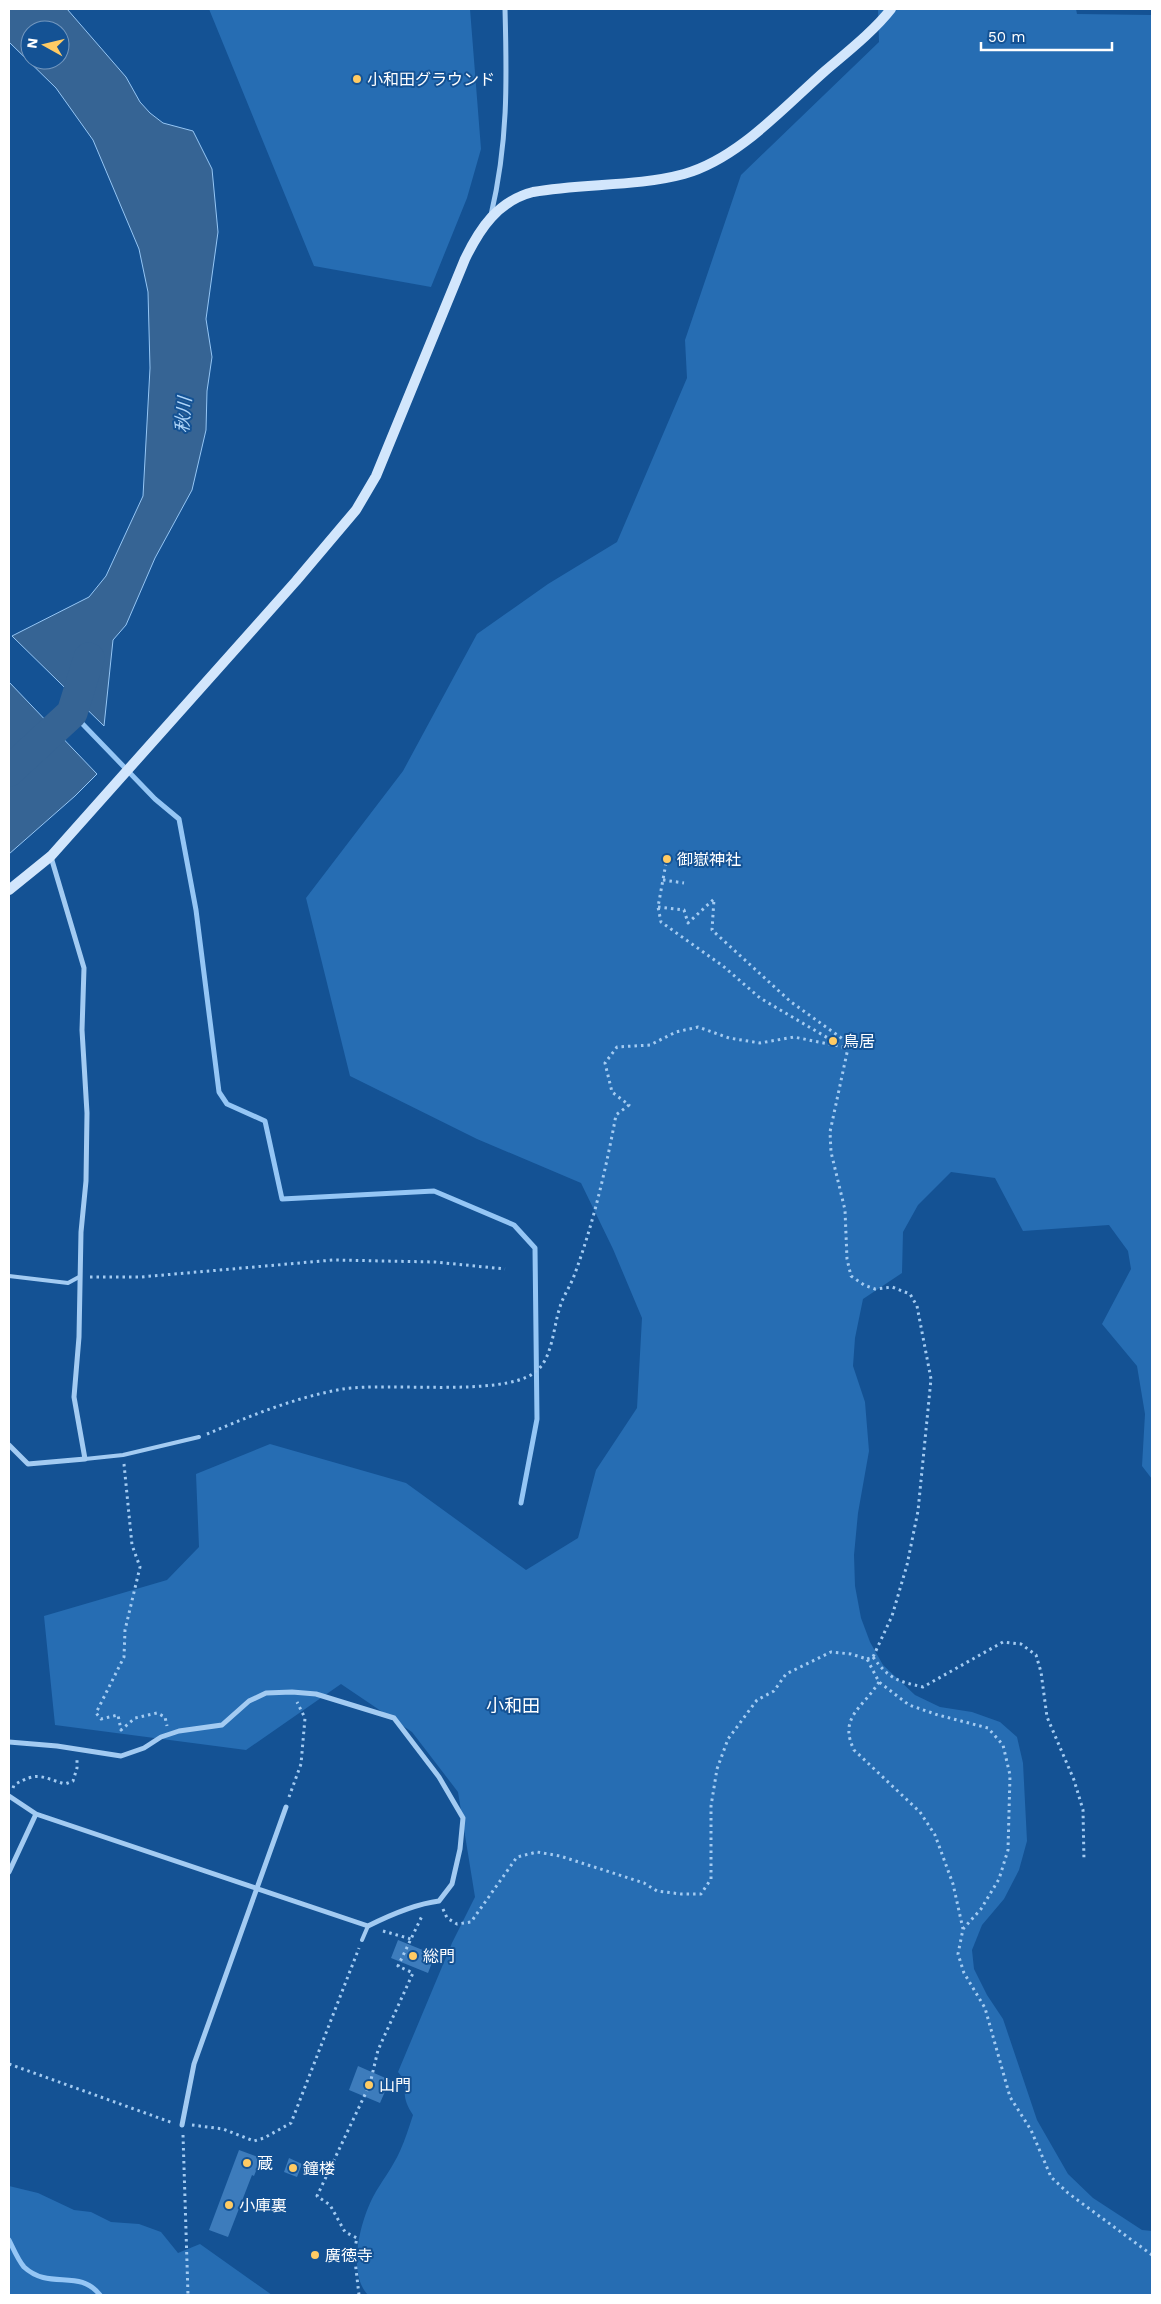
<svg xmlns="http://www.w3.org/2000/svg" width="1161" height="2304" viewBox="0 0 1161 2304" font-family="'Work Sans','Noto Sans JP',sans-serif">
  <rect width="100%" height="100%" fill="#145294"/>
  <path fill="#266db3" d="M209,9h261l11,140 -14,49 -36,89 -117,-21z
    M878,9h198l1,5 75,1v1464l-10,-13 3,-52 -8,-48 -35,-42 29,-55 -3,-18 -19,-26 -86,6 -28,-53 -44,-6 -33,33 -15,27 -1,41 -39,26 -8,39 -2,28 12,36 4,49 -11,62 -4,42 1,31 6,32 9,24 13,23 32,30 25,12 32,5 28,10 17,15 6,26 4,78 -8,29 -15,29 -22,26 -10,25 2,19 13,26 16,24 34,101 31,54 25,24 49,32 10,1v64h-784c-21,-22 -8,-73 5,-98 8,-15 20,-30 27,-46 5,-11 9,-24 13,-36 -8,-12 -10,-20 -7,-33l-8,-10 54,-129 23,-46 -17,-105 -46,-60 -71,-48 -95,66 -191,-25 -11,-109 123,-36 32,-33 -3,-73 74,-30 136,39 120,87 52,-32 18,-68 41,-62 5,-90 -29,-69 -32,-66 -104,-44 -127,-63 -44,-178 97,-127 74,-137 71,-50 69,-42 70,-164 -2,-38 56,-165 138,-133z
    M9,2186l29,7 36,17 17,2 20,10 28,2 22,8 17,21 22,-9 72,51h-263z"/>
  <path fill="#366494" stroke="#95c6f5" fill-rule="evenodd" d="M9,9h58l59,68 14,25 10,11 13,10 30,8 19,38 6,63 -12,87 6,38 -5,34 -1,39 -14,60 -37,68 -29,67 -13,15 -9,86 -92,-90 77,-39 17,-21 37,-80 7,-128 -2,-76 -9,-43 -46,-109 -37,-52 -47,-46zM30,30h30v30h-30z
    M9,682l88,92 -22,22 -66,58z"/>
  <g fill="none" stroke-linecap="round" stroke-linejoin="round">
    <path stroke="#95c6f5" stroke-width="5" d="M72,713l83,86 24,20 17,91 23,182 8,12 38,17 17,78 152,-8 80,34 21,23 2,171 -16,84
      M9,2240c4,8 9,20 15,27 26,24 55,1 76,28"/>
    <path stroke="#366494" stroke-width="31" d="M9,771l63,-58 17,-55"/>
  </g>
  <path fill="#3d7cbc" d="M398,1940l37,15 -7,18 -37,-15z
    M358,2066l32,14 -10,23 -31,-13z
    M239,2150l22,8 -7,18 -2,-1 -24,62 -19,-7z
    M289,2158l13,6 -5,13 -13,-5z"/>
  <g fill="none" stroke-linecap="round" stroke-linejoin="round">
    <path stroke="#a3cbf2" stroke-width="3" stroke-dasharray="2.5 4" stroke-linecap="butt" d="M666,863l-8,44 3,15 62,44 37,32 78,46
      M663,880l21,3
      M658,907l26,3 4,13 26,-24 -2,31 79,72 56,40 1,6 -18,84 1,20 14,58 2,49 4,17 13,9 11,4 17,-2 18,7 7,12 14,73 -13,132 -11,54 -15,51 -19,41 -6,2
      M90,1277h51l192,-17 102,2 70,7
      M207,1434c43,-18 89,-37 136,-45 47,-7 157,8 191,-16 19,-13 19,-46 26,-66 3,-11 10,-20 14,-31 19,-51 32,-107 42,-161l13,-10 -17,-13 -7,-29 12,-16 33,-2 26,-13 22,-5 31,11 31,5 34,-6 54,11
      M124,1464l8,81 8,22 -15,63 -1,27 -28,56 5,6 17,-4 3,15 14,-12 22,-5 8,4 2,9
      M873,1657c16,22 24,24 50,30l80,-45 18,2 15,11 5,17 6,45 27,63 9,30 1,51
      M879,1682c-16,26 -41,35 -25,68l66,62 15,23 18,49 10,45
      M13,1788l1,-3c24,-14 27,-8 51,-1l8,-3 4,-13v-8
      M289,1797l12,-33 4,-46 -8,-16
      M443,1909l4,9 10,6 14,-2 46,-65 20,-5 23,4 84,27 13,8 24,3h20l10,-15v-73l6,-37 11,-30 29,-39 17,-9 12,-17 45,-22 20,2 16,5 12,23 30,23 29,10 50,13 15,17 7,30 -2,75 -9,29 -18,30 -18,20 -5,25 6,19 21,35 25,89 21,33 20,47 17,16 84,62
      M383,1931l28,8
      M9,2064l164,59
      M192,2125l31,4 31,12 10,-3 27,-15 68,-175
      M183,2135l5,160
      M359,2295l-5,-43 3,-14 -12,-6 -15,-27 -13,-9 53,-112 8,-34 35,-77 -15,-7 24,-50"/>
    <path stroke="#a3cbf2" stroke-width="4" d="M9,1276l59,7 11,-6
      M85,1459l38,-4 76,-18
      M362,1940l6,-14"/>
    <path stroke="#a3cbf2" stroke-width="5" d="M491,215c17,-72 16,-133 14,-206
      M9,1445l19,19 57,-5 -11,-62 5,-60 2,-105 5,-51 1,-68 -5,-83 2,-62 -33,-111
      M9,1742l48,4 64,10 23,-8 17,-11 18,-6 43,-6 27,-24 17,-8 26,-1 24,2 78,24 45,59 24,41 -3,31 -8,35 -13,17c-24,3 -49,14 -71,25l-332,-112 -27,-18
      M9,1872l27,-58
      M182,2125l12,-61 92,-257"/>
    <path stroke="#d2e6fc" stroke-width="10" d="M9,890l42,-34 245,-275 60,-71 20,-34 89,-217c15,-31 33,-58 68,-67 50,-9 103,-5 151,-18 54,-15 100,-67 141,-103 21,-18 49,-40 66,-62"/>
  </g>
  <g fill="#ffcb64" stroke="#145294" stroke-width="2">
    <circle cx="357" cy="79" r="5"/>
    <circle cx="667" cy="859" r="5"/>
    <circle cx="833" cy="1041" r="5"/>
    <circle cx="413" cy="1956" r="5"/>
    <circle cx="369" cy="2085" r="5"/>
    <circle cx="247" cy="2163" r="5"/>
    <circle cx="293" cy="2168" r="5"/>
    <circle cx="229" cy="2205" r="5"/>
    <circle cx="315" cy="2255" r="5"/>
  </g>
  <g text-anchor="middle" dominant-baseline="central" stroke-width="4" stroke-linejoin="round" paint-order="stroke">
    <g font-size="16" fill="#fff" stroke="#145294" text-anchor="start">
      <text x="367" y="79">小和田グラウンド</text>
      <text x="677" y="859">御嶽神社</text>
      <text x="843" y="1041">鳥居</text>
      <text x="423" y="1956">総門</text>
      <text x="379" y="2085">山門</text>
      <text x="257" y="2163">蔵</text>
      <text x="303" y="2168">鐘楼</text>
      <text x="239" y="2205">小庫裏</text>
      <text x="325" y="2255">廣徳寺</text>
    </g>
    <g font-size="18" font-style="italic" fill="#afd5f9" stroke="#145294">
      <text transform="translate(183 415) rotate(-85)">秋川</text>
    </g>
    <g font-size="18" fill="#fff" stroke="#145294">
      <text x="513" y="1705">小和田</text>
    </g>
  </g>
  <rect width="1161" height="2304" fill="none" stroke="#ffffff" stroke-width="20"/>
  <g transform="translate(45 45) rotate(278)"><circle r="24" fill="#145294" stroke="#7297bf"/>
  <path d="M0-4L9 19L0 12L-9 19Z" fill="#ffcb64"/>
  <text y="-8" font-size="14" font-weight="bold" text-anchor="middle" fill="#ffffff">N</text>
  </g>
  <path d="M981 42v8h131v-8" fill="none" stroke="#ffffff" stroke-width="2.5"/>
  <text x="988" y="42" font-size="15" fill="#ffffff" stroke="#145294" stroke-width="4" paint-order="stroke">50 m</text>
</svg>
